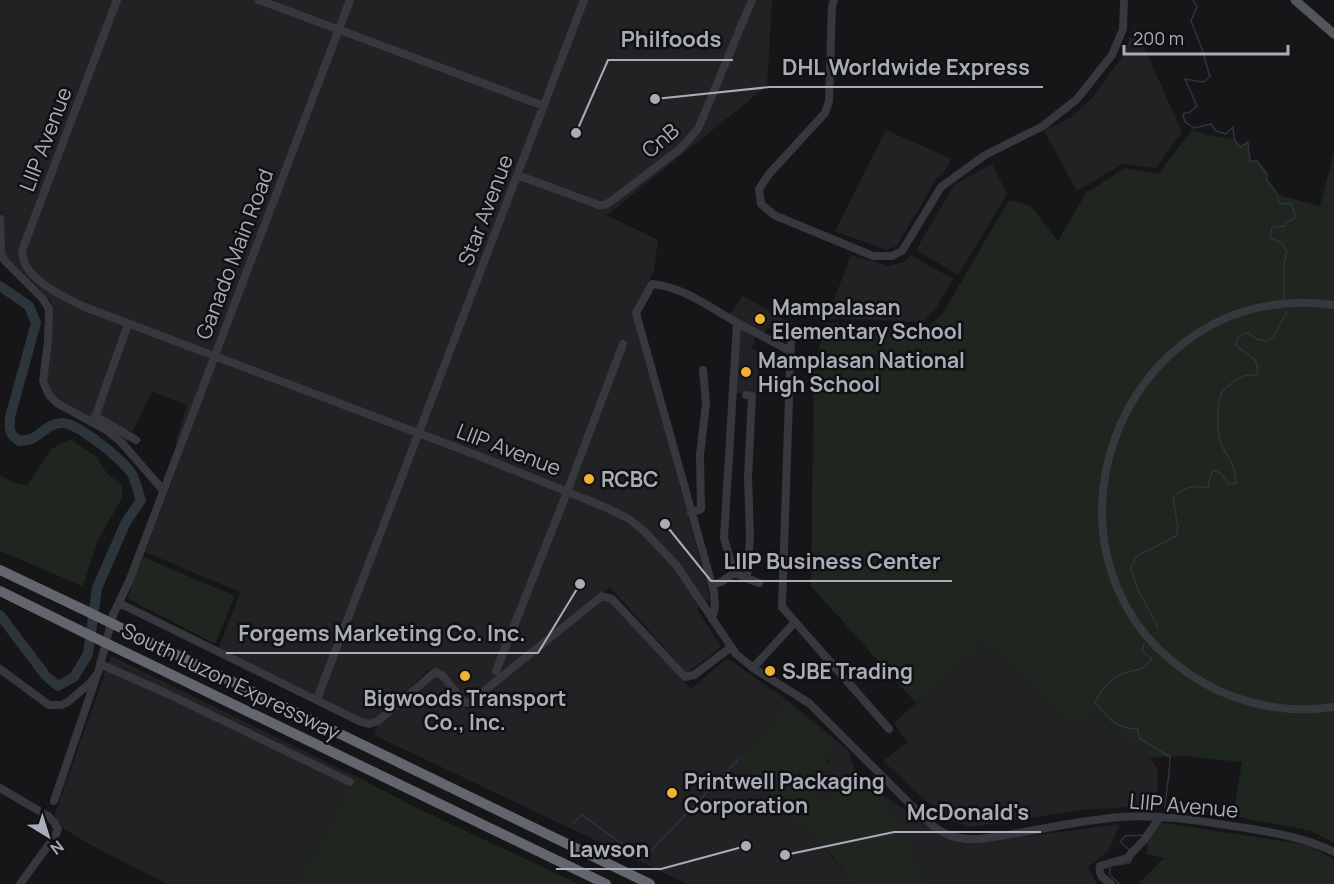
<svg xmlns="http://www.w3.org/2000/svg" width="1334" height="884" viewBox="0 0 1334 884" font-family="Manrope,sans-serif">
  <rect width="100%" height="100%" fill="#161618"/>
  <path fill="#222225" d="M0,0h772l-5,86 -160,129 51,25 -4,31 -21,39 77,288 -13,11 24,38 -34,26 -77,-86 -143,114 -28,-32h-9l-54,50 -10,2 -148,-71 22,-58 -95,-40 40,-106 -10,-3 12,-38 -35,-14 -25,52 -22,-18 -33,-17 -20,-14 -6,-15 6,-55 -1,-23 -41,-38 -8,-15 1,-19 -3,-22z
    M1135,27l47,105 -26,36 -33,-4 -46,27 -33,-60 26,-13 23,-21 29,-40z
    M886,130l66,29 -8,13 -7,6 -40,68 -11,4 -51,-19z
    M992,164l15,30 -49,81 -42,-25 38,-65z
    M851,255l38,11 14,-4 8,-7 42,24 -17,29 -13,14 -96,-4z
    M743,296l47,27 -7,12 -15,-8 -5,8 -34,-20z
    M738,326l18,10 -4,12 6,4v41h-25z
    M602,600l9,3 80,86 36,-31 64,45 57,47 7,20 -14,11 -5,10 -7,6 -11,1 -5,-9 9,-13 2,-11 6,-5 -3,-27 -34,-25 -2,-4 29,139 34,41h-167l-311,-148 -1,-8 56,-50 8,-2 28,33z
    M981,644l23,14 29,26 36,44 31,-16 7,13 14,8 29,25 8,11 -1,36 -75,5 -113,17 -23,-8 -18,-16 -45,-42 24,-19 -13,-19z
    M111,656l244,120 -28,57 -32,51h-128l-74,-38 -29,-17 -10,-13z
    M885,796l55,39 22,8 39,-3 119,-16 -12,27 -20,16 9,17h-169l-18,-41z"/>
  <path fill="#1e261f" d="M1192,130l15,5 27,4 6,7 8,-4 2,19h7l10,13v6l11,15 42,11 14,-54v691l-22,-12 -79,-15 9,-54 -59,-6 -33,2 -29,-25 -14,-8 -7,-13 -31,16 -36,-44 -29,-26 -22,-14 -66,59 -105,-117 3,-222 13,-41 98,7 18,-17 66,-113 21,5 28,36 28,-48 39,-25 33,6z
    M70,439l27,18 9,15 16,14v12l-25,44 -14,44 -83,-35v-76l12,7 15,3 24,-36z
    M143,557l92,39 -20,48 -88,-46z
    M791,703l2,5 34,25 9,17 -12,15 -2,11 -9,13 5,9 11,-1 7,-6 5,-10 14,-11 30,26 25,47 18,41h-74l-24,-31 -35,-33 -55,-60z
    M355,776l64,33 160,75h-284l32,-51z
    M1158,822l149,23 27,14v25h-196l26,-26 -18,-4 2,-14z"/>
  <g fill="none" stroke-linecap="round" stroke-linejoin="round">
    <path stroke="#2c353c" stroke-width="1.5" d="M1193,0l4,7 -6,14 11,28 8,28 -7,5 -18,-3 12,27 -7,6 -7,2 2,8 9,6 17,-4 5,7 10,3 7,-7 1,12 6,8 8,-5 2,19h7l10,13v6l11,15 1,9 12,-1 5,15 -9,4 -3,4 -12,1 -2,11 12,5 5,9 -3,11v35
      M1158,628c-10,-23 -22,-35 -27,-61l6,-11 39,-20 2,-9 -5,-29c12,-12 19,-13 35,-10l3,-14 3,-4 7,4 8,10 7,-1c-1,-25 -11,-25 -16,-43 -3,-12 -4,-42 4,-51 3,-2 6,-4 8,-6 9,-6 14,-10 25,-7 3,-21 -9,-19 -21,-31l2,-7 8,-6 11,7 11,2 5,-4 14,-25
      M1144,643l-2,8 10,8c-15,16 -13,8 -30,15 -12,5 -21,16 -27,28 14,17 20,26 43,27l1,9 31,19c0,17 -4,33 -5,51
      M573,823l9,-8 61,44 96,-100
      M1131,851l-11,-9 5,-6 19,-1
      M1117,865l13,-2 2,-6
      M1110,867v8l9,9"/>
    <path stroke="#2c353c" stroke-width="10" d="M0,286l29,20 7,17 -26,94c-1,12 -1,18 10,24 4,-1 10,-1 13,-3 9,-5 17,-15 29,-15 16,0 61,37 70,51 4,8 6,18 9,26l-15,22 -29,66 -9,66 -14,23 -16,9 -12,-10 -46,-61"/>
    <path stroke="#37383d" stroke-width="8" d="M117,0l-94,248c-6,28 41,49 62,59l394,149 128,52 22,11 15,12 33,35 59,88 17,14 56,35 118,118c16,14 30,19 51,18 48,-5 96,-19 145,-22 41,-3 82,5 123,11 30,5 60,10 88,24
      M259,0l285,106
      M834,0l-2,6 -3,95 -4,12 -56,61 -10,15 2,15 13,11 99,41h19l10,-5 39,-64 44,-32 58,-29 34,-27 35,-44 11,-26 1,-29
      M517,175l82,30h6l9,-6 66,-50 18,-20 54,-129
      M0,219l1,35 4,7 38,38 6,10 -1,33 -5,39 6,14 8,8 49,27 15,12 42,48
      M1334,305c-219,-30 -323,265 -132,377 40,23 87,32 132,25
      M791,339l-9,268 107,122
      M746,395l6,1 -4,82 2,59 -3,41
      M95,416l41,24
      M93,423l35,-99
      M691,513l10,-4 -1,-54 6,-51 -3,-34
      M734,573l-10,-35 13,-215
      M734,573l25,10
      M712,585l9,-3 13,-9
      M119,603l240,118 10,3 9,-3 57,-49 7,3 22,27 5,1 133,-107 10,3 73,78 9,-2 36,-27
      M712,619l3,-12 -1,-15 -78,-279 16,-29c32,3 57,23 84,38 18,10 36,19 54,29
      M100,664l70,31 180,87
      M753,668l42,-46
      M0,669l49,36h12l7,-3 22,-19 8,-10 15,-58 17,-36 220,-579
      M496,671l66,-166 61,-161
      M317,699l267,-699
      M0,788l48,28 6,6 4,7 -3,7 -35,48
      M54,801l42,-123
      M1111,884c-7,-5 -13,-8 -11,-18l27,-8 17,-18 16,-23"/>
    <path stroke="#53555c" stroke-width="9" d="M1295,0l39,34"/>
    <path stroke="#63666e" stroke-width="10" d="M0,570l80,38
      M0,591l79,39
      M115,625l535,259
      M110,645l496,239"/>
    <path stroke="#63666e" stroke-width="10" d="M80,608l35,17
      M79,630l31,15"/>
  </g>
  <g fill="#f2b134" stroke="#111113" stroke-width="2">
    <circle cx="760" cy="319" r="6"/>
    <circle cx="746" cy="372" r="6"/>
    <circle cx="589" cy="479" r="6"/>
    <circle cx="770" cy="671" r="6"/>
    <circle cx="465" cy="676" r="6"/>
    <circle cx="672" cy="793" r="6"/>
  </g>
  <g text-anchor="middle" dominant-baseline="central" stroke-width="5" stroke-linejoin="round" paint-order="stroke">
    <g font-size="21" fill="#a8adb8" stroke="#111113">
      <text transform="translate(45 139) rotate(-69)">LIIP Avenue</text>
      <text transform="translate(660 140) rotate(-40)">CnB</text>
      <text transform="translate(485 210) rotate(-69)">Star Avenue</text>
      <text transform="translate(234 254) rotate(-69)">Ganado Main Road</text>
      <text transform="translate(509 449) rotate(21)">LIIP Avenue</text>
      <text transform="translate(231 681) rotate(26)">South Luzon Expressway</text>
      <text transform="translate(1184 805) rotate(5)">LIIP Avenue</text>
    </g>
    <g font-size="21" font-weight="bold" fill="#a8adb8" stroke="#111113" text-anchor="start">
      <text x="772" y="307">Mampalasan<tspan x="772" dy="24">Elementary School</tspan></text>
      <text x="758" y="360">Mamplasan National<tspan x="758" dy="24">High School</tspan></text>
      <text x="601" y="479">RCBC</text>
      <text x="782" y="671">SJBE Trading</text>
      <text x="465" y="698" text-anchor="middle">Bigwoods Transport<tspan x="465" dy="24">Co., Inc.</tspan></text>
      <text x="684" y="781">Printwell Packaging<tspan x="684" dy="24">Corporation</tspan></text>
    </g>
  </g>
  <path fill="none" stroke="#a8adb8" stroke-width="2" d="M576 133L608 60H733M655 99L770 87H1043M665 524L711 581H952M580 584L538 653H226M785 855L894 832H1041M746 846L661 869H556"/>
  <g fill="#a8adb8" stroke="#111113" stroke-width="2">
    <circle cx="576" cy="133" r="6"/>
    <circle cx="655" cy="99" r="6"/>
    <circle cx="665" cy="524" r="6"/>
    <circle cx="580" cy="584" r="6"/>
    <circle cx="785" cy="855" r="6"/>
    <circle cx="746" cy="846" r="6"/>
  </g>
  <g font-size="22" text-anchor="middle" font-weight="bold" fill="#a8adb8" stroke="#111113" stroke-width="5" stroke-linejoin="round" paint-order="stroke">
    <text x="671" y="47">Philfoods</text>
    <text x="906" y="75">DHL Worldwide Express</text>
    <text x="832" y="569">LIIP Business Center</text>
    <text x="382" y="641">Forgems Marketing Co. Inc.</text>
    <text x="968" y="820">McDonald's</text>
    <text x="609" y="857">Lawson</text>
  </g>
  <g transform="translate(48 836) rotate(142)" stroke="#111113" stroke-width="4.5" paint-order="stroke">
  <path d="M0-4.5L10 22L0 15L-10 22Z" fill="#a8adb8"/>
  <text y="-9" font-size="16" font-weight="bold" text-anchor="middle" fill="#a8adb8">N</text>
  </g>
  <path d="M1124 45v9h164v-9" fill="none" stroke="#a8adb8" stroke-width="3"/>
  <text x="1133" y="45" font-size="18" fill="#a8adb8" stroke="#111113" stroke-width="4.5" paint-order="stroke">200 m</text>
</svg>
